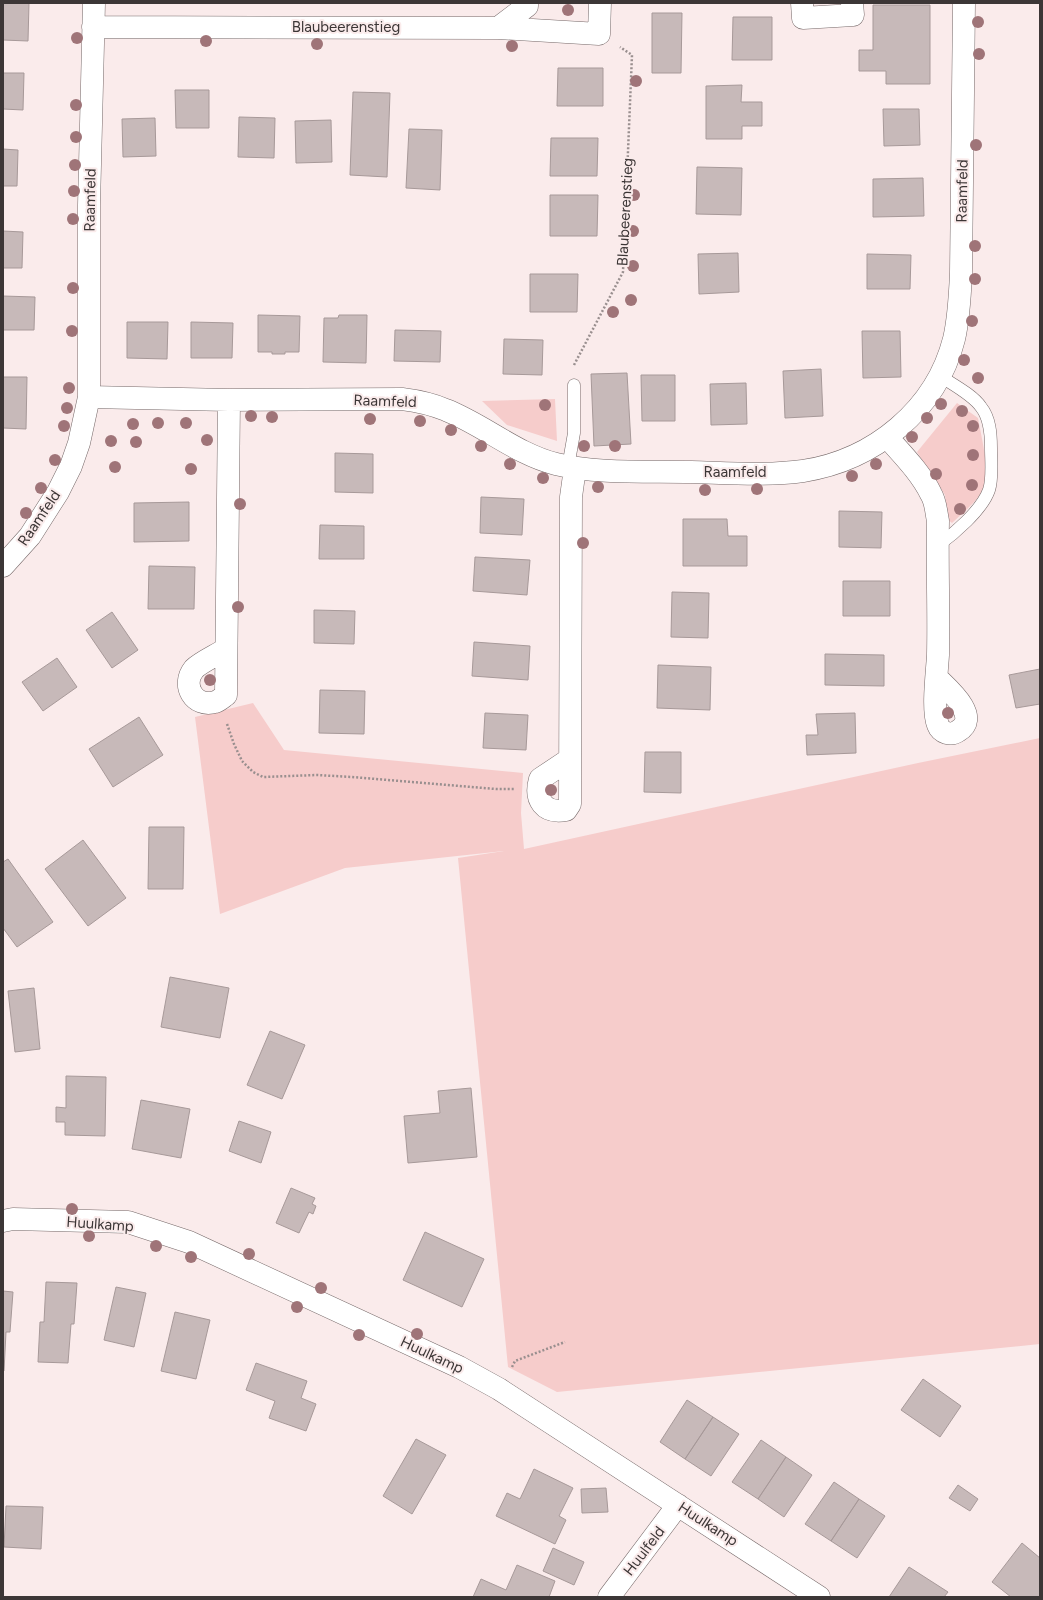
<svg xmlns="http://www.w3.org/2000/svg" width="1043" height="1600" viewBox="0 0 1043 1600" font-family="Figtree,sans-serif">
  <rect width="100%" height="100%" fill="#faebeb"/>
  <path fill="#f6cccb" d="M555,399l2,42 -50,-16 -25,-24z
    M957,403l21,15c2,11 12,57 9,65 -8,17 -22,28 -35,40l-5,-4 -2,-24 -28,-43z
    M253,703l31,47 239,23 -2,40 3,36 394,-86 122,-25v606l-483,48 -49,-25 -50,-509 46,-7 -159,17 -125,46 -25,-197z"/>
  <path fill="#c7b9b9" stroke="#a79999" d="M3,3h26l-1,38 -25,-1z
    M873,5h57v79h-44v-13h-27v-21h14z
    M652,13h30l-1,60h-29z
    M733,17h39v43h-40z
    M558,68h45v38h-46z
    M3,73h21l-1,37 -20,-1z
    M742,85l-1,17h21v24h-20v13h-36v-53z
    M175,90h34v38h-33z
    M353,92l37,1 -3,84 -37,-2z
    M883,109h36l1,36 -36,1z
    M239,117l36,1 -1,40 -36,-1z
    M155,118l1,38 -33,1 -1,-38z
    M331,120l1,42 -36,1 -1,-42z
    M409,129l33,1 -2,60 -34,-2z
    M551,138h47l-1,38h-47z
    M3,149l15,1 -1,36h-14z
    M697,167l45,1 -1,47 -45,-1z
    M923,178l1,38 -51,1v-38z
    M550,195h48l-1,41h-47z
    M3,231l20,1 -1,36h-19z
    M738,253l1,39 -40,2 -1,-40z
    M867,254l44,1 -1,34h-43z
    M530,274h48l-1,38h-47z
    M3,296l32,1 -1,33h-31z
    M258,315l42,1 -1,36h-14v2h-13v-2h-14z
    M339,315h28l-1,48 -43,-1 1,-44h14z
    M127,322h41l-1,37 -40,-1z
    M191,322l42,1 -1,35h-41z
    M395,330l46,1 -1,31 -46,-1z
    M862,331h38l1,46 -38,1z
    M504,339l39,1 -1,35 -39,-1z
    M821,369l2,47 -38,2 -2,-47z
    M627,373l4,71 -37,2 -3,-72z
    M641,375h34v46h-33z
    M3,377h24l-1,52 -23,-1z
    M746,383l1,41 -36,1 -1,-41z
    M335,453l38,1v39l-38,-1z
    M481,497l43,2 -2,36 -42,-2z
    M189,502v39l-55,1v-39z
    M839,511l43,1 -1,36 -42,-1z
    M683,519h44l1,17h19v30h-64z
    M320,525l44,1v33h-45z
    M475,557l55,3 -3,35 -54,-4z
    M149,566l46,1 -1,42h-46z
    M843,581h47v35h-47z
    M672,592l37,1 -1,45 -37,-1z
    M314,610l41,1 -1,33 -40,-1z
    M112,612l26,38 -26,18 -26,-38z
    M474,642l56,4 -2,34 -56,-4z
    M825,654l59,1v31l-59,-1z
    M57,658l20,29 -34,24 -21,-29z
    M658,665l53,2 -1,43 -53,-2z
    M1040,669v35l-24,4 -7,-33z
    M320,690l45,1 -1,43 -45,-1z
    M485,713l43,2 -2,35 -43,-2z
    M855,713l1,40 -49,2 -1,-20h12l-2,-21z
    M139,717l24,38 -50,32 -24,-38z
    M645,752h36v41l-37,-1z
    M149,827h35l-1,62h-35z
    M83,840l43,58 -38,28 -43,-57z
    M8,859l45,63 -36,25 -14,-19v-66z
    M170,977l59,11 -9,50 -59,-11z
    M34,988l6,61 -25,3 -7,-61z
    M270,1031l35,14 -23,54 -35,-14z
    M66,1076l40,1 -1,59 -40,-1v-13h-9v-15l10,1z
    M471,1088l6,69 -69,6 -4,-47 36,-3 -2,-22z
    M141,1100l49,9 -9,49 -49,-9z
    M239,1121l32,11 -10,31 -32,-12z
    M291,1188l24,10 -3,6 4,2 -3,8 -4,-2 -10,21 -23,-10z
    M425,1232l59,27 -22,48 -59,-27z
    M46,1282l31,1 -3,41h-3l-3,39 -30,-1 2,-40h4z
    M116,1287l30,6 -12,54 -30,-7z
    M3,1291l10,1 -3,40h-4l-2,39h-1z
    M175,1312l35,8 -14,59 -35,-8z
    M256,1363l51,18 -6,17 15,6 -10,27 -37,-13 6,-17 -29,-11z
    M923,1379l38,27 -21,31 -39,-27z
    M687,1400l26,17 -28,42 -25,-17z
    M713,1417l26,17 -28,42 -26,-17z
    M416,1439l30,16 -34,59 -29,-18z
    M761,1440l25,17 -28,42 -26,-17z
    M786,1457l26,18 -28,42 -26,-18z
    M534,1469l39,19 -14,28 7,4 -11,24 -59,-28 11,-23 13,6z
    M834,1482l25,17 -28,42 -26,-17z
    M958,1485l20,14 -8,12 -21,-13z
    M606,1488l2,24 -26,1 -1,-24z
    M859,1499l26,17 -28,42 -26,-17z
    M6,1506l37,1 -2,42 -37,-2z
    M1022,1543l18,15v39h-29l-19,-15z
    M553,1548l31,14 -10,23 -31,-14z
    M517,1565l38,16 -6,16h-76l8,-18 25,11z
    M909,1567l39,25 -4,5h-55z"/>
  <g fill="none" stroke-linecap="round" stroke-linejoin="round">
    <defs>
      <path id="service" d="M568,467l6,-34v-48
        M937,546c17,-12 45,-36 52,-56 4,-12 2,-29 2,-42 0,-14 -1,-30 -10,-41 -8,-12 -29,-23 -41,-31"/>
      <path id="minor" d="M802,3l1,15 50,-3 -1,-12
        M93,27l405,1 101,6 1,-31
        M498,28l29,-22v-3
        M89,397l140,3 173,-1c16,2 30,5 44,11 38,15 70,44 110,54 40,10 93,7 135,8 37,1 75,4 112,-1 71,-11 133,-61 151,-132 5,-21 6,-44 7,-66l3,-270
        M887,437c15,17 34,36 44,57 5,8 5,18 7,27 -1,45 1,90 0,134 -1,18 -6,55 0,70 3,8 13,11 20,6 24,-14 -11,-43 -21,-53
        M3,566l27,-30 28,-44 13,-26 8,-23 10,-46v-192l5,-202
        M226,649c-9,6 -25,13 -32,20 -13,16 0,39 21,33 4,-1 8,-5 11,-7l3,-295
        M570,759l-30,20c-6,21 4,35 26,31l4,-6 1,-307 4,-29
        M3,1221l10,-2 115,3 61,20 270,125 40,22 320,208
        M609,1597l69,-92"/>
    </defs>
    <use href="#service" stroke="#766969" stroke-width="13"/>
    <use href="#minor" stroke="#766969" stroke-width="23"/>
    <path stroke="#998f8f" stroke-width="2.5" stroke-dasharray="2 2" stroke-linecap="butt" d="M574,365l49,-93 9,-217 -12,-8
      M227,724l7,20 8,17 11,11 10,5 54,-2 35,2 144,12h18
      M512,1367l3,-6 50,-19"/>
    <use href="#service" stroke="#fff" stroke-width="12"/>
    <use href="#minor" stroke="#fff" stroke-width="22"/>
  </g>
  <g fill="#9f7478">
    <circle cx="568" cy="10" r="6"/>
    <circle cx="978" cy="22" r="6"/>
    <circle cx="77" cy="38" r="6"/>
    <circle cx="206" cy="41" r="6"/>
    <circle cx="317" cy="44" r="6"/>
    <circle cx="512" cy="46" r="6"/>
    <circle cx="979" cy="54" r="6"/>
    <circle cx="636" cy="81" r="6"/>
    <circle cx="76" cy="105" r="6"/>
    <circle cx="76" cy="137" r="6"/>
    <circle cx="976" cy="145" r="6"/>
    <circle cx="75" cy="165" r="6"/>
    <circle cx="74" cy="191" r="6"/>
    <circle cx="634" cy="195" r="6"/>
    <circle cx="73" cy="219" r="6"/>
    <circle cx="633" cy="231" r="6"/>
    <circle cx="975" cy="246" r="6"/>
    <circle cx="633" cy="266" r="6"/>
    <circle cx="975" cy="279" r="6"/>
    <circle cx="73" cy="288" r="6"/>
    <circle cx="631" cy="300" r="6"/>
    <circle cx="613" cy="312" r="6"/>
    <circle cx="972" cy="321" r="6"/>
    <circle cx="72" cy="331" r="6"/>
    <circle cx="964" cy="360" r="6"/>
    <circle cx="978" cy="378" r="6"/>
    <circle cx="69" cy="388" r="6"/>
    <circle cx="941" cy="404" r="6"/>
    <circle cx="545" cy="405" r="6"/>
    <circle cx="67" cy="408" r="6"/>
    <circle cx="962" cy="411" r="6"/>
    <circle cx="251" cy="416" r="6"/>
    <circle cx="272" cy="417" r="6"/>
    <circle cx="927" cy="418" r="6"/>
    <circle cx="370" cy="419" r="6"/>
    <circle cx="420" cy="421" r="6"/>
    <circle cx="158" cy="423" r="6"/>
    <circle cx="186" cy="423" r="6"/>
    <circle cx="133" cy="424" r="6"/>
    <circle cx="64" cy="426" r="6"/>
    <circle cx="973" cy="426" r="6"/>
    <circle cx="451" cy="430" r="6"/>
    <circle cx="912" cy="437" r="6"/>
    <circle cx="207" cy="440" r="6"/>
    <circle cx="111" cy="441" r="6"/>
    <circle cx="136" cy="442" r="6"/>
    <circle cx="481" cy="446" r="6"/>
    <circle cx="584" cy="446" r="6"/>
    <circle cx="615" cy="446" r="6"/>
    <circle cx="973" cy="455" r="6"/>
    <circle cx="55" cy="460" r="6"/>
    <circle cx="510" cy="464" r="6"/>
    <circle cx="876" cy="464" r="6"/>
    <circle cx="115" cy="467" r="6"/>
    <circle cx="191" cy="469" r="6"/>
    <circle cx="936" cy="474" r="6"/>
    <circle cx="852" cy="476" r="6"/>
    <circle cx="543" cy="478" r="6"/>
    <circle cx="972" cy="485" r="6"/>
    <circle cx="598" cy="487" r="6"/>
    <circle cx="41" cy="488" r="6"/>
    <circle cx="757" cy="489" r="6"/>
    <circle cx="705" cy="490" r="6"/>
    <circle cx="240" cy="504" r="6"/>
    <circle cx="960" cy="509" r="6"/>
    <circle cx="26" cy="513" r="6"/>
    <circle cx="583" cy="543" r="6"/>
    <circle cx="238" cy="607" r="6"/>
    <circle cx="210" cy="680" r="6"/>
    <circle cx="948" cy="713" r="6"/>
    <circle cx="551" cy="790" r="6"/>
    <circle cx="72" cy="1209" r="6"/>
    <circle cx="89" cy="1236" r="6"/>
    <circle cx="156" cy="1246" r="6"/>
    <circle cx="249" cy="1254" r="6"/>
    <circle cx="191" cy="1257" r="6"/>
    <circle cx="321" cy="1288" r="6"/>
    <circle cx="297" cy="1307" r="6"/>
    <circle cx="417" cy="1334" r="6"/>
    <circle cx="359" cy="1335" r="6"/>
  </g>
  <g text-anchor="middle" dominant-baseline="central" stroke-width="4" stroke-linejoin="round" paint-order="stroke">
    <g font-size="15" fill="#3c3636" stroke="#faebeb">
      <text x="346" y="27">Blaubeerenstieg</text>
      <text transform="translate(962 191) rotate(-89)">Raamfeld</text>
      <text transform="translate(90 200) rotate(-89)">Raamfeld</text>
      <text transform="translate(625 212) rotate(-87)">Blaubeerenstieg</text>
      <text transform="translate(385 401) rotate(2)">Raamfeld</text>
      <text x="735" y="472">Raamfeld</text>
      <text transform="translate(39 518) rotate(-56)">Raamfeld</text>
      <text transform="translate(100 1224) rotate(4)">Huulkamp</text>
      <text transform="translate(432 1355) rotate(25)">Huulkamp</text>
      <text transform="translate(708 1524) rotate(33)">Huulkamp</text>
      <text transform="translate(644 1551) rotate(-53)">Huulfeld</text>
    </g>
  </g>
  <rect width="1043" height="1600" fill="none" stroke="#3c3636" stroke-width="8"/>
</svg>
